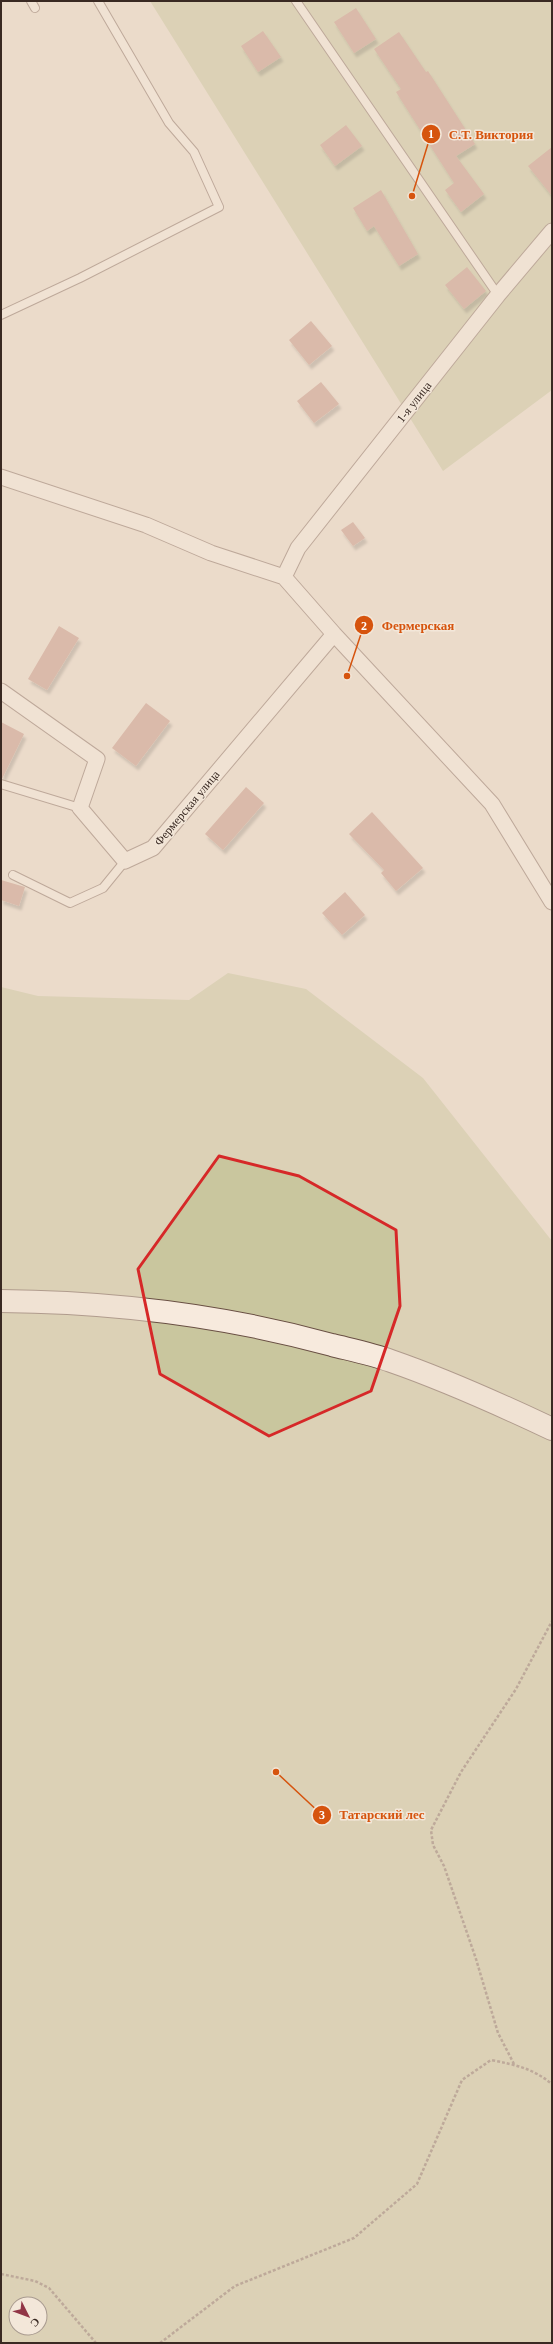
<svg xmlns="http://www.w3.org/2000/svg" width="553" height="2344" viewBox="0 0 553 2344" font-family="'Times New Roman',serif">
  <defs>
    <filter id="shadow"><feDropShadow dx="2.5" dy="4.5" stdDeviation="1" flood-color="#0004"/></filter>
  </defs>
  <rect width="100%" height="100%" fill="#ebdbca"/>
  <path fill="#c9c69e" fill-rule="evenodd" d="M150,1h402v389l-109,81z
    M228,973l78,16 117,89 129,163v1102h-551v-1356l37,9 151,4zM16,2304h24v24h-24z"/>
  <path fill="#c69383" filter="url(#shadow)" d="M356,8l20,31 -22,14 -20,-31z
    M263,31l18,26 -23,15 -17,-26z
    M399,32l27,40 2,-1 47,73 -19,12 28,38 -23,18 -16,-22 9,-7 -58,-91 5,-3 -27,-40z
    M346,125l16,21 -27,20 -15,-21z
    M552,147v49l-24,-30z
    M381,190l37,64 -19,12 -25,-40 -7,5 -14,-23z
    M467,267l19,24 -22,18 -19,-24z
    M311,321l21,25 -23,19 -20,-25z
    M321,382l18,22 -25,19 -17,-22z
    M353,522l12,16 -12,8 -12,-16z
    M59,626l20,12 -32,52 -19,-11z
    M146,703l24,18 -34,45 -24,-18z
    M1,722l23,12 -22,45h-1z
    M246,787l18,16 -41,47 -18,-16z
    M372,812l51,56 -27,23 -15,-18 3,-3 -35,-36z
    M1,880l24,7 -6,19 -18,-6z
    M345,892l20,23 -23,20 -20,-22z"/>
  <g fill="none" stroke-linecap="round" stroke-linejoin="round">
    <defs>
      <path id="service" d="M31,1l4,7
        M296,1l202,294
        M1,315l79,-37 139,-71 -25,-55 -25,-29 -71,-122
        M1,784l79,24
        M13,875l57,28 33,-15 22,-27"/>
      <path id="minor" d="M1,477l145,48 65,28 73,24 50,57 158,170 60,98
        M284,577l14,-29 200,-253 54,-64
        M1,691l96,68 -17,49 45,53 28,-13 181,-214"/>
      <path id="secondary" d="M1,1301c113,1 222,14 331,44 20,5 40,9 59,16 55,19 108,43 161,68"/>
    </defs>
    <use href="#service" stroke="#876d60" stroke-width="10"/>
    <use href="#minor" stroke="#876d60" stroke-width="17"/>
    <use href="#secondary" stroke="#694f43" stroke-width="24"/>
    <path stroke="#876d60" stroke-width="2.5" stroke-dasharray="3 2" stroke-linecap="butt" d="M514,2064l-16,-31 -22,-74 -32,-93 -11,-21 -2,-15 30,-58 55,-83 36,-68
      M1,2274l34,7 14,7 47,55
      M160,2343l75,-57 119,-48 63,-54 45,-104 29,-20c25,5 41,8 61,24"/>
    <use href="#service" stroke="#f7eadd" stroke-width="8"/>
    <use href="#minor" stroke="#f7eadd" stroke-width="15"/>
    <use href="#secondary" stroke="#f7eadd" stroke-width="22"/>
  </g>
  <path d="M0 0H553V2344H0ZM219,1156l80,20 97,54 4,76 -29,85 -102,45 -109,-62 -22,-105z" fill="#ebdbca" fill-opacity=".55" fill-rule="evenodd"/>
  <path fill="none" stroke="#d62828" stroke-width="3" stroke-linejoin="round" d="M219,1156l80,20 97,54 4,76 -29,85 -102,45 -109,-62 -22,-105z"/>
  <g text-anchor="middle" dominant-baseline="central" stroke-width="3" stroke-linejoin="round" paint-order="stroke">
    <g font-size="12" fill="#392922" stroke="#f3e7d9">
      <text transform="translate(414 402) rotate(-52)">1-я улица</text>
      <text transform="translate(187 808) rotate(-50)">Фермерская улица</text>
    </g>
  </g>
  <path fill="none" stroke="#d6540e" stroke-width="1.5" d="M412 196L431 134M347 676L364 625M276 1772L322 1815"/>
  <g fill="#d6540e" stroke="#f3e7d9" stroke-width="1.5">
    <circle cx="412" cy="196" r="4"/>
    <circle cx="347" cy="676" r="4"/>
    <circle cx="276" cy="1772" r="4"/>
    <circle cx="431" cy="134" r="10"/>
    <circle cx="364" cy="625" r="10"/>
    <circle cx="322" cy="1815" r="10"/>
  </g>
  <g font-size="12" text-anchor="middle" font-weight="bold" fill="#fff">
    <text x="431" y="138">1</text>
    <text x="364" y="630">2</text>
    <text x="322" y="1819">3</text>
  </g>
  <g font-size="13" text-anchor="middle" font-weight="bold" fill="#d6540e" stroke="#f3e7d9" stroke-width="3" stroke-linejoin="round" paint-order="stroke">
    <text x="491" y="139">С.Т. Виктория</text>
    <text x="418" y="630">Фермерская</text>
    <text x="382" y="1819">Татарский лес</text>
  </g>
  <rect width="553" height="2344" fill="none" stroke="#392922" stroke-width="4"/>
  <g transform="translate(28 2316) rotate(132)"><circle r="19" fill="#f3e7d9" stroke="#a99b90"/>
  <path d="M0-3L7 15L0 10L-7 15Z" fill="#913546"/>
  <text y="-6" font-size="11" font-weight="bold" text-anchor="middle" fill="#392922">С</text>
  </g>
</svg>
